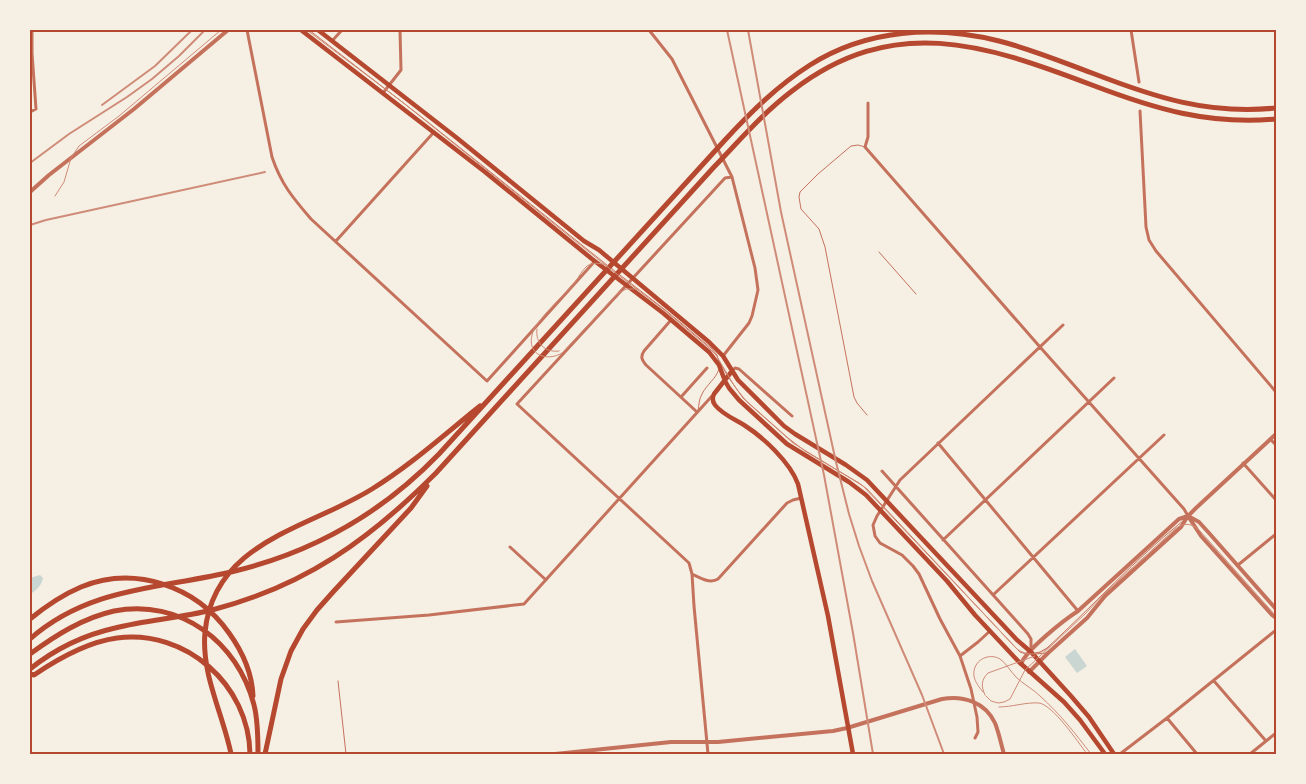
<svg xmlns="http://www.w3.org/2000/svg" width="1306" height="784" viewBox="0 0 1306 784" font-family="'Fira Sans',sans-serif">
  <rect width="100%" height="100%" fill="#f6efe4"/>
  <path fill="#c9d6d2" d="M40,575l3,3c-1,7 -7,13 -13,16v-16z
    M1075,649l12,17 -10,7 -12,-16z"/>
  <g fill="none" stroke-linecap="round" stroke-linejoin="round">
    <path stroke="#c5725c" stroke-width="1" d="M309,30l110,85 188,150
      M865,147l-7,-2 -7,1 -33,28 -18,18 -1,5 2,12 18,20 6,18 29,150 3,6 10,12
      M879,252l37,42
      M610,267l7,6
      M620,275l44,34 47,39 6,7 2,7
      M719,361l8,14
      M729,378l14,20 45,40 17,13 54,32 8,6 148,158 5,5 6,2
      M698,411c1,-6 1,-12 4,-17 5,-10 14,-15 17,-25
      M1035,653l5,-1 7,-4c46,-42 88,-89 137,-128
      M1035,654l11,-1
      M338,681l8,73"/>
    <path stroke="#c5725c" stroke-width="3" d="M247,30l25,127c9,27 21,41 39,62l176,162 108,-120
      M649,30l23,29 60,118 23,91 3,22 -6,26 -3,7 -26,33
      M1131,30l8,52
      M332,41l10,-11
      M383,93l18,-23 -1,-40
      M868,103v34l-3,10 175,200 144,162 4,7
      M1140,111l6,116 3,13 7,11 120,141
      M30,112l6,-3 -4,-56v-23
      M336,241l98,-109
      M671,320l-27,31c-4,6 -2,9 2,14l51,47
      M732,371l3,-3 4,1 53,47
      M681,397l26,-29
      M1270,439l6,6
      M938,443l140,168
      M1243,463l33,37
      M882,471l146,163 3,5v12
      M943,540l171,-162
      M510,547l36,33
      M1238,565l38,-31
      M692,574c8,4 18,10 26,5l69,-76 6,-3 8,-2
      M993,595l171,-160
      M336,622l93,-7 95,-11 188,-208
      M960,656l18,-14 12,-11
      M1214,681l52,60
      M1167,718l30,36
      M975,738l3,-6 -1,-15 -6,-28 -11,-33 -20,-37 -21,-45 -6,-8 -11,-11 -22,-12 -5,-7 -2,-11 4,-9 23,-36 163,-155
      M708,754l-14,-148 -2,-32 -3,-11 -172,-159 208,-226 7,-1
      M1120,754l47,-36 109,-88
      M1250,754l26,-21"/>
    <path stroke="#c5725c" stroke-width="4" d="M30,192l19,-17 85,-66 94,-79
      M1188,516l13,20 71,79 4,3
      M1188,516l11,6 10,11 67,76
      M1021,664c5,-14 43,-44 57,-53l101,-92 9,-3
      M1029,672l19,-19 39,-35 18,-22 76,-69 7,-11 8,-8 80,-74
      M555,754l116,-12h47l115,-11 14,-3 95,-29c21,-4 43,3 53,24 4,10 6,21 9,31"/>
    <path stroke="#b5482f" stroke-width="4.5" d="M301,30l184,142 107,87 71,54 46,39 10,13 6,16 4,7 10,12 48,44 62,38 17,13 81,86 28,34 44,47 45,40 16,18 25,34
      M318,30l139,108 127,103 15,9 110,92 14,14 15,24 46,46 11,8 51,31 21,15 150,160 14,12 40,44 18,21 25,37
      M732,371l-18,23c-2,4 -2,7 1,11 7,9 19,14 29,20 19,12 46,37 54,59l30,132 25,138"/>
    <path stroke="#b5482f" stroke-width="5" d="M30,619c16,-13 32,-24 51,-32 54,-22 115,-1 148,46 13,18 23,40 24,63
      M30,639c60,-53 132,-50 205,-68 78,-19 148,-59 204,-117l286,-314c26,-28 52,-54 85,-75 57,-36 125,-40 189,-24 32,8 63,21 93,32 62,24 116,42 184,35
      M30,654c26,-19 53,-36 84,-43 66,-13 124,31 140,94 4,15 4,33 4,49
      M30,669c25,-20 54,-34 85,-41 32,-8 65,-10 97,-18 93,-24 157,-70 224,-137l278,-306c25,-26 49,-54 78,-76 101,-78 192,-47 300,-6 63,24 116,40 184,34
      M30,674l4,1c25,-17 53,-33 83,-37 69,-9 132,47 133,116
      M231,754c-8,-40 -30,-80 -26,-122 9,-91 103,-103 167,-143 39,-24 73,-55 108,-83
      M265,754l16,-75 10,-28 12,-22 14,-19 16,-18 78,-84 16,-22"/>
    <path stroke="#cf8b77" stroke-width="1" d="M307,30l94,71 208,167 54,41 43,36 10,10 19,32 12,15 46,41 70,43 154,163c13,9 25,5 36,-5
      M55,196l9,-14 7,-24 8,-12 40,-30 102,-86
      M606,265c-7,-2 -13,-3 -19,1 -5,4 -8,11 -12,16 -10,13 -40,38 -43,53 -5,20 15,27 30,18l55,-59 9,-5h11
      M537,329c-2,14 8,24 22,22
      M983,692c-4,-5 -8,-10 -9,-16 -2,-15 14,-24 26,-17 7,5 10,12 16,18 7,7 17,12 24,19 20,18 35,37 51,58
      M985,695c-4,-9 -4,-15 3,-22l47,-17
      M986,696l5,5 7,2 6,-1 6,-3 15,-29 60,-56 23,-24 67,-61c9,-7 17,-6 25,2l76,85
      M999,707c13,0 27,-5 40,-4 14,2 39,39 48,51"/>
    <path stroke="#cf8b77" stroke-width="2" d="M727,30l97,445 29,158 20,121
      M748,30l33,182 55,250 13,52 10,32 13,35 50,114 22,59
      M102,105l53,-39 37,-36
      M30,163l39,-29 58,-37 25,-18 27,-23 26,-26
      M30,225l16,-5 219,-48"/>
  </g>
  <rect width="1306" height="784" fill="none" stroke="#f6efe4" stroke-width="62"/>
  <rect x="31" y="31" width="1244" height="722" fill="none" stroke="#b5482f" stroke-width="2"/>
</svg>
